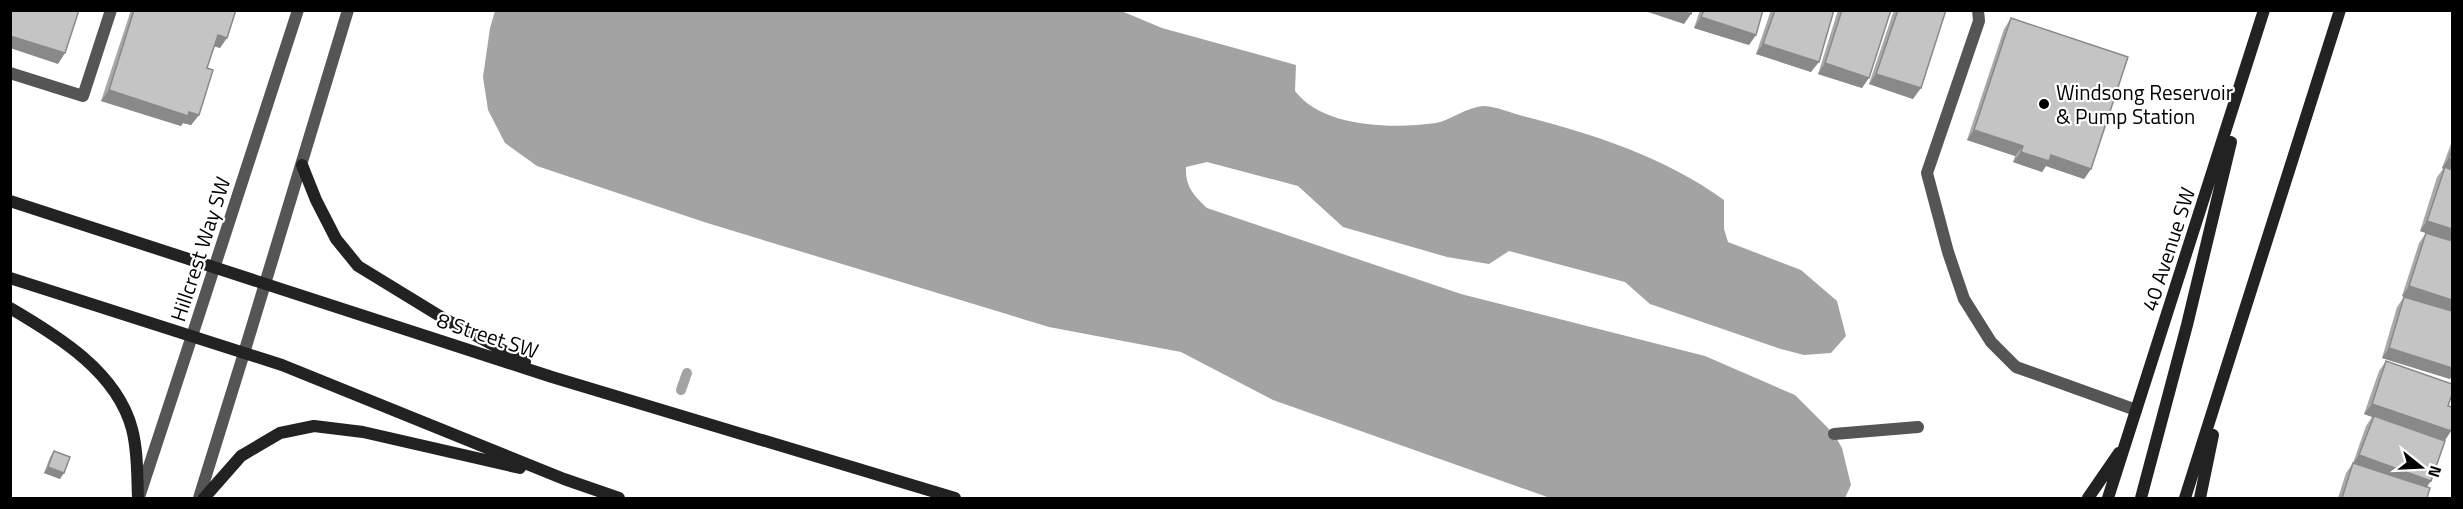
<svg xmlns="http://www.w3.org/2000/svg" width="2463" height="509" viewBox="0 0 2463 509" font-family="'Titillium Web',sans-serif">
  <rect width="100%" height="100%" fill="#fff"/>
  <path fill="#a3a3a3" d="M1119,10l43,18 134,37 -1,26c28,37 98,38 141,32 15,-3 31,-16 47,-17 12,0 28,7 40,10 70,18 142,41 201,84v29l4,13 73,28 36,31 9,35 -15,17 -27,2 -23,-6 -131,-45 -25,-22 -116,-31 -20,13 -42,-7 -104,-30 -45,-41 -91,-24 -21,5c-1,19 7,28 21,41l254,86 244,62 90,39 39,39 8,14 9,37 -6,13h-295l-277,-98 -92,-48 -132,-25 -345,-105 -167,-56 -32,-23 -17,-33 -5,-33 7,-49 5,-17z"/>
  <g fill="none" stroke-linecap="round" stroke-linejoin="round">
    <path stroke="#a3a3a3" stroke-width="10" d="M681,390l6,-17"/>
    <path stroke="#555" stroke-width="12" d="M1978,10l1,11 -52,152 21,79 16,47 27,43 25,25 120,43
      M10,73l73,23 28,-86
      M1834,434l84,-7"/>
    <path stroke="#555" stroke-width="12" d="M139,497l53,-161
      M199,498l45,-145"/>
    <path stroke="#555" stroke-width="12" d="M192,336l106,-326
      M244,353l104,-343"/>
    <path stroke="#222" stroke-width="12" d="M302,165l14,35 20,39 22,27 85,52 82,44
      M10,201l542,176 403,121
      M10,278l272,87 282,114 55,19
      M10,308c48,28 107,64 122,121 6,23 5,46 6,69
      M204,498l37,-42 39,-23 34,-7 49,6 157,36
      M2088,498l31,-45
      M2108,498l156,-488
      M2141,498l46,-173 44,-183
      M2185,498l155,-488
      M2200,498l13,-63"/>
  </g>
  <path fill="#a9a9a9" d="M131,10h105l-16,38 -6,-2 -7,22 -8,47 -8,10 -8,-2 -2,3 -80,-25z
    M1700,10h63l-14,35 -55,-17z
    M1771,10h63l-23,62 -55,-18z
    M1838,10h53l-29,78 -44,-14z
    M1894,10h52l-33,89 -44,-15z
    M2011,18l80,151 -7,10 -38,-13 -4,6 -29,-10 2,-6 -48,-16 37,-111z
    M2452,141v234l-2,4 -68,-21 15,-51 7,-10 -2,-1 17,-53 7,-10 -6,-2 17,-54 6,-8 -1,-1z
    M2386,361l62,45 3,25 -7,10 -17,46v11h-89l8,-25 7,-10 13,-37 6,-9 -8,-3 15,-43z
    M54,451l6,28 -16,-6 6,-16z"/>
  <path fill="#898989" d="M1642,10h39l10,4 -7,10z
    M1701,17l55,18 -7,10 -55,-17z
    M218,35l9,3 -7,10 -10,-3z
    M10,36l55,17 -7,11 -48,-16z
    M1763,44l56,18 -8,10 -55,-18z
    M1825,63l44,15 -7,10 -44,-14z
    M1876,74l45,14 -8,11 -44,-15z
    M109,90l80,22 10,3 -8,10 -8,-2 -2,3 -80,-25z
    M1974,130l49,16 -8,10 -48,-16z
    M2021,152l30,3 40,14 -7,10 -38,-13 -4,6 -29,-10z
    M2449,158l3,1v13l-10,-4z
    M2427,221l25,8v13l-32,-11z
    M2409,286l43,14v13l-50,-17z
    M2389,348l63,20v7l-2,4 -68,-21z
    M2372,404l79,27 -7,11 -80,-28z
    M2359,455l72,26 -7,10 -72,-26z
    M48,467l16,6 -4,6 -16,-6z"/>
  <path fill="#c4c4c4" stroke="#898989" stroke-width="1.5" d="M10,10h69l-14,43 -55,-17z
    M134,10h102l-9,28 -9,-3 -11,33 6,2 -14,45 -10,-3 -1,4 -79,-26z
    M1681,10h11l-1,4z
    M1704,10h59l-7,25 -55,-18z
    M1775,10h59l-15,52 -56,-18z
    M1842,10h49l-22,68 -44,-15z
    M1898,10h48l-25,78 -45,-14z
    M2011,18l117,39 -37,112 -40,-14 -2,6 -28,-9 2,-6 -49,-16z
    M2452,150v9l-3,-1z
    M2445,167l7,3v59l-25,-8z
    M2426,233l26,8v59l-43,-14z
    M2404,297l48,14v57l-63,-20z
    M2386,361l66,23v10l-4,12 4,1v20l-1,4 -79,-27z
    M2374,416l71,25 -14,40 -72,-26z
    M54,451l16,6 -6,16 -16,-6z
    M2353,463l77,25 -3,10h-85z"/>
  <circle fill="#000" stroke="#fff" stroke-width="2" cx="2044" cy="104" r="6"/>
  <g text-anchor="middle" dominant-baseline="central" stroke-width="4.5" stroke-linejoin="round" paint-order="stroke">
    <g font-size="21" fill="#000" stroke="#fff" text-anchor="start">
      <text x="2056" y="92">Windsong Reservoir<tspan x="2056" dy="24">&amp; Pump Station</tspan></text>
    </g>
    <g font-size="21" fill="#000" stroke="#fff">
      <text transform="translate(200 249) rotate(-72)">Hillcrest Way SW</text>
      <text transform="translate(2168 249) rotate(-72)">40 Avenue SW</text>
      <text transform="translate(488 335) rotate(18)">8 Street SW</text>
    </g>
  </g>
  <rect width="2463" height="509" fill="none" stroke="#000000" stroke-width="24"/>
  <g transform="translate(2421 467) rotate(108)" stroke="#ffffff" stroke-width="4.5" paint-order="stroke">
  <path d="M0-4.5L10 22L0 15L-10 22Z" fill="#000000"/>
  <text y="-9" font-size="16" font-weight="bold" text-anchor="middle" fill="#000000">N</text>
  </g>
</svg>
